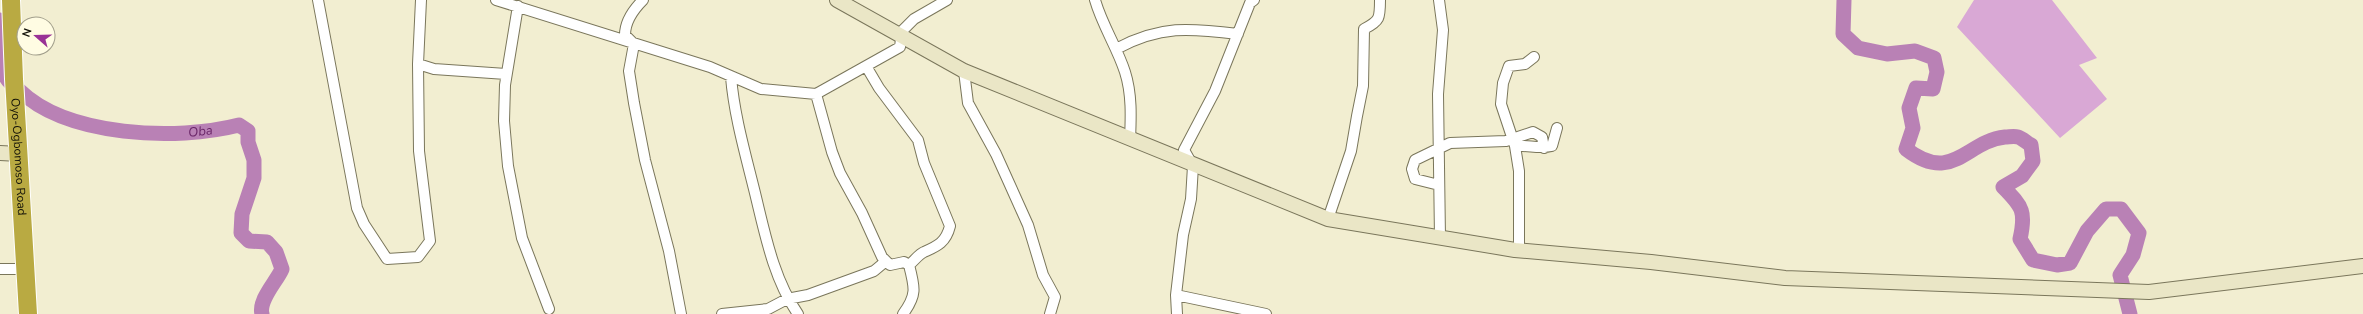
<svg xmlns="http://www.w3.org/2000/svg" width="2363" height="314" viewBox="0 0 2363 314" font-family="'Nunito Sans',sans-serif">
  <rect width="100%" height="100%" fill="#f2eed1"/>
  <path fill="#d9a8d5" d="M1974,0h78l45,58 -18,7 28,34 -47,39 -103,-111z"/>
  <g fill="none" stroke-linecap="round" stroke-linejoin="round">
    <g stroke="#b981b5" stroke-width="15">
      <path d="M1844,0l-1,34 15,14 29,6 28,-3 19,7 3,14 -4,17 -17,-1 -7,20 4,20 -7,21c47,36 60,-8 99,-12 4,0 9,-1 13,0 4,1 9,6 13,8l2,16 -11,15 -19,11c20,20 23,25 17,52l13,21 24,5 13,-2 17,-32 19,-22h15l18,24 -6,22 -13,20 10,39"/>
      <path id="s1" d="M0,20c1,11 3,50 6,57 2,5 9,10 13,13 48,47 158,51 220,35l9,6v11l6,18v18l-12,36 -1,19 8,8 18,1 9,10 6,17c-5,12 -24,31 -20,45"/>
    </g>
    <defs>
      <path id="street" d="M318,0l39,208 7,16 23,35 31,-2 12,-16 -11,-90 -1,-87 3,-64
        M496,0l214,67 51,22 55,5
        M643,0c-10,10 -18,21 -18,35l9,9 -5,27 5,32 11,57 24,91 12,63
        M1095,0c7,25 22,47 30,72 7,22 6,45 5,68
        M1254,0l-4,3 -35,88 -31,59 9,16 -2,33 -8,36 -7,60 90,19
        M1439,0l4,30 -5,64 2,144
        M518,6l-13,79 -1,36 4,45 14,72 27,71
        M1116,49c44,-24 74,-21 122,-15
        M418,64l16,5 72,5
        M866,66l13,22 39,52 6,23 26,63c-4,16 -12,20 -26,26 -5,2 -10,9 -15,13
        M964,71l4,32 28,51 14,31 18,40 15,50 12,22 -5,17
        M731,77c3,36 13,72 22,108 11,43 19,92 45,129
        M1515,146c13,-1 25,3 37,0l5,-18
        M1439,185l-24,-6 -3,-10 3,-9 35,-17 56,-2 27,-9 9,5 2,11
        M1328,219l23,-68 6,-35 6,-30 1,-57c16,-8 16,-11 16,-29
        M1519,251v-80l-4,-25 -14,-42 2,-21 6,-17 16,-2 9,-7
        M0,269h26
        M1176,295l1,19
        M722,314l46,-5 19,-10 21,-4 66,-24 12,-10
        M903,314c14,-19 12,-26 6,-49l-5,-3 -14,3 -8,-8 -20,-44 -22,-40 -8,-21 -16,-58 84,-47 2,-16 12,-12 33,-19"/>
      <path id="secondary" d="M837,0l127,71 364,148 187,31 136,12 134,16 364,14 214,-26
        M0,153l19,1"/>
      <g id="highway">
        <path id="s2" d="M11,0l3,79 14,235"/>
      </g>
    </defs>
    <use href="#street" stroke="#7a765b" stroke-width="12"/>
    <use href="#secondary" stroke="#7a765b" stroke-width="16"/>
    <use href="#highway" stroke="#fff" stroke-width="20"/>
    <use href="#street" stroke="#fff" stroke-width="10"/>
    <use href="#secondary" stroke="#eae6c6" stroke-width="14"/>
    <use href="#highway" stroke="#b9aa42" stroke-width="18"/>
  </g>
  <g text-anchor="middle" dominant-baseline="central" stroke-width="4" stroke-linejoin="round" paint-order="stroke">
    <g font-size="12" fill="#131208" stroke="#fffce3">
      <text stroke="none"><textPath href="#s2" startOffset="157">Oyo-Ogbomoso Road</textPath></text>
    </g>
    <g font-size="13" font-style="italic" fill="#6a2668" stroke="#fffce3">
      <text stroke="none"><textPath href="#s1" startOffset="267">Oba</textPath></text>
    </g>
  </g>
  <g transform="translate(36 36) rotate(290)"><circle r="19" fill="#fffce3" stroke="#a19e8b"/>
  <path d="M0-3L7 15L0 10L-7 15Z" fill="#993296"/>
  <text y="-6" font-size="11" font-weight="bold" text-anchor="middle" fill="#131208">N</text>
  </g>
</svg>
